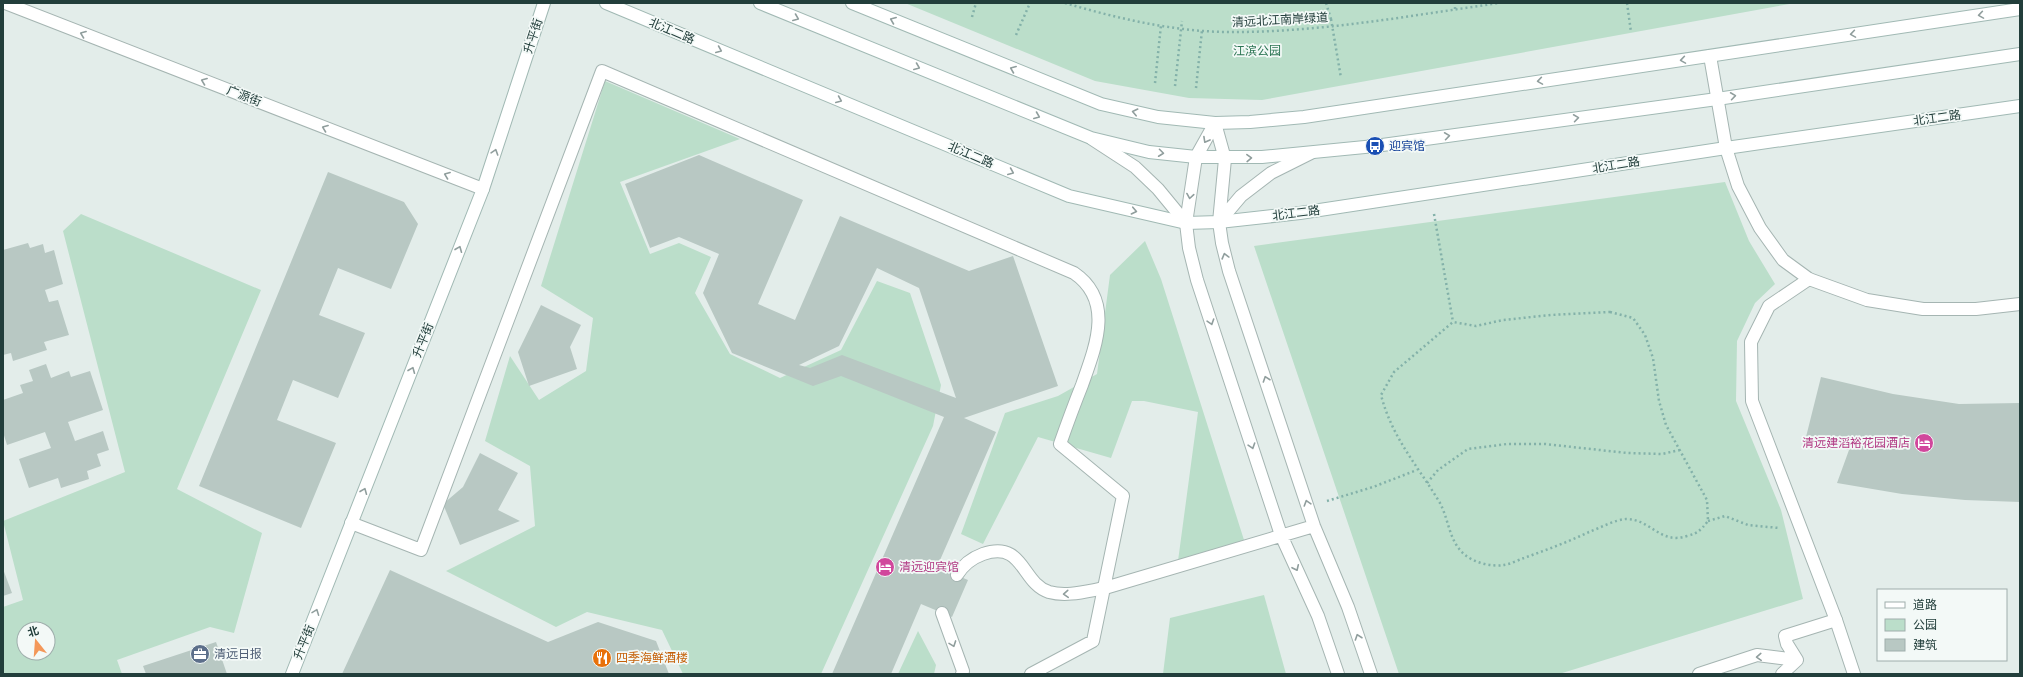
<svg xmlns="http://www.w3.org/2000/svg" width="2023" height="677" viewBox="0 0 2023 677" font-family="'Space Grotesk','Noto Sans SC',sans-serif">
  <rect width="100%" height="100%" fill="#e3edea"/>
  <path fill="#bbdeca" fill-rule="evenodd" d="M905,3h890l-533,97 -73,-2 -94,-17z
    M605,81l135,58 -120,43 30,72 29,-11 32,14 -16,36 35,61 50,24 61,-28 36,-69 33,12 31,92 -8,41 -112,248h-138l-21,-44 -75,-18 -31,15 -110,-56 89,-45 -5,-60 -45,-25 25,-85 29,44 47,-29 7,-53 -52,-32z
    M1725,182l24,59 26,43 -20,19 -18,38 -1,60 45,109 22,89 -244,75h-160l-145,-428z
    M81,214l180,76 -84,199 85,44 -28,100 -24,-6 -93,33 5,14h-119v-67l20,-7 -20,-79 122,-49 -62,-241zM24,629h24v24h-24z
    M1145,241l16,38 83,261 -66,21 20,-149 -54,-11h-12l-21,57 -73,-21 -55,107 -22,-10 44,-121 53,-17 39,-22 13,-99z
    M1264,595l22,79h-123l7,-56z
    M918,631l18,34 -2,9h-36z"/>
  <path fill="#b8c8c3" fill-rule="evenodd" d="M699,155l104,45 -45,104 37,16 45,-104 129,55 44,-15 45,130 -94,32 32,14 -59,135 31,13 -16,37 -31,-13 -30,70h-59l112,-257 -103,-41 -28,10 -81,-33 -29,-60 16,-39 -40,-17 -29,11 -25,-64zM877,268l42,20 37,110 -114,-43 -32,13 -11,-3 40,-19z
    M328,172l76,30 14,22 -27,65 -53,-21 -19,47 46,18 -27,65 -45,-18 -16,40 59,23 -35,85 -102,-42z
    M28,243l2,5 13,-4 2,9 9,-3 9,34 -18,6 4,12 9,-2 11,35 -25,7 3,8 -34,11 -2,-8 -8,2v-105z
    M541,305l40,20 -11,22 7,22 -48,17 -11,-34z
    M46,364l5,14 18,-7 2,6 19,-6 13,39 -35,12 7,19 28,-10 6,19 -12,4 4,12 -14,5 2,8 -28,9 -3,-10 -29,10 -10,-29 32,-11 -6,-16 -38,13 -4,-13v-32l20,-7 -3,-8 13,-4 -4,-11z
    M1821,377l72,17 66,10 61,-1v99l-55,-2 -63,-6 -65,-11 12,-33 -43,-13z
    M480,453l38,20 -20,37 22,11 -60,24 -17,-41 20,-17z
    M3,569l9,24 -9,3z
    M390,570l158,72 50,-20 58,19 13,33h-327z
    M216,642l11,32h-81l-3,-8z"/>
  <g fill="none" stroke-linecap="round" stroke-linejoin="round">
    <defs>
      <path id="lane" d="M1809,279l-40,27 -18,36 1,59 84,219 18,54
        M957,575c6,-10 15,-17 26,-21 41,-14 38,29 66,38 18,5 38,-1 56,-4
        M942,613l21,58 -1,3"/>
      <path id="street" d="M5,3l478,186
        M1710,56l16,92 12,38 22,42 23,32 26,19 58,21 56,9h53l44,-5
        M1215,123l-19,34 -10,66 3,25 8,32 84,255 37,81 20,58
        M1215,123l10,36 -6,63 3,21 7,28 85,255 34,81 23,67
        M1092,139l43,28 23,22 28,34
        M1219,222l22,-26 30,-23 40,-20
        M351,523l70,27 181,-479 472,202c41,28 21,75 8,112 -8,20 -15,39 -22,59l63,52 -30,145 -62,33
        M1105,588l209,-62
        M1797,660l-10,-16 -2,-8 51,-16
        M1699,674l58,-19 40,5
        M1782,674l15,-14"/>
      <path id="secondary" d="M606,3l463,193 117,27 33,-1 81,-9 426,-65 294,-42
        M760,3l331,135 58,14 47,5h66l113,-11 342,-47 303,-45
        M852,3l249,101 57,13 57,6 35,-1 54,-5 716,-108
        M292,674l191,-485 61,-186"/>
    </defs>
    <use href="#lane" stroke="#a5b5b2" stroke-width="14"/>
    <use href="#street" stroke="#a5b5b2" stroke-width="14"/>
    <use href="#secondary" stroke="#a1b9b4" stroke-width="14"/>
    <path stroke="#83b1a9" stroke-width="2.5" stroke-dasharray="2 3" stroke-linecap="butt" d="M1065,3c51,15 106,28 160,29 92,1 183,-16 274,-29
      M1326,3l5,16
      M1627,3l4,29
      M1455,9v-6
      M972,17l4,-14
      M1016,35l14,-32
      M1155,83l6,-58
      M1196,88l6,-58
      M1434,214l19,108
      M1610,312l23,6 12,17 8,23 6,43 7,24 41,75 1,21c-8,10 -10,12 -21,15 -27,9 -36,-17 -61,-17 -12,1 -26,9 -37,13 -21,10 -43,18 -65,26 -6,2 -13,6 -20,7 -12,2 -30,-2 -40,-11 -15,-13 -15,-34 -24,-51 -22,-37 -48,-65 -59,-108l13,-23 59,-50 23,4 27,-6 48,-5z
      M1427,483l11,-13 30,-21 39,-5h38l82,9 35,1 18,-4
      M1327,501l46,-14 44,-17
      M1708,521l17,-5 23,9 31,3"/>
    <use href="#lane" stroke="#fff" stroke-width="12"/>
    <use href="#street" stroke="#fff" stroke-width="12"/>
    <use href="#secondary" stroke="#fff" stroke-width="12"/>
    <path stroke="#83b1a9" stroke-width="2.5" stroke-dasharray="2 3" stroke-linecap="butt" d="M1331,19l10,59
      M1175,86l7,-65"/>
  </g>
  <defs><path id="oneway-chevron" d="M-2-3.5L2.5 0L-2 3.5" fill="none" stroke-width="1.6" stroke-linecap="round" stroke-linejoin="round"/></defs>
  <g stroke="#909e9d">
    <use href="#oneway-chevron" transform="translate(1981 15) rotate(171)"/>
    <use href="#oneway-chevron" transform="translate(796 18) rotate(22)"/>
    <use href="#oneway-chevron" transform="translate(893 20) rotate(-158)"/>
    <use href="#oneway-chevron" transform="translate(83 34) rotate(-159)"/>
    <use href="#oneway-chevron" transform="translate(1853 34) rotate(171)"/>
    <use href="#oneway-chevron" transform="translate(719 50) rotate(23)"/>
    <use href="#oneway-chevron" transform="translate(1683 60) rotate(171)"/>
    <use href="#oneway-chevron" transform="translate(917 67) rotate(22)"/>
    <use href="#oneway-chevron" transform="translate(1013 69) rotate(-158)"/>
    <use href="#oneway-chevron" transform="translate(204 81) rotate(-159)"/>
    <use href="#oneway-chevron" transform="translate(1540 81) rotate(171)"/>
    <use href="#oneway-chevron" transform="translate(1733 96) rotate(-8)"/>
    <use href="#oneway-chevron" transform="translate(839 100) rotate(23)"/>
    <use href="#oneway-chevron" transform="translate(1135 112) rotate(-167)"/>
    <use href="#oneway-chevron" transform="translate(1037 116) rotate(22)"/>
    <use href="#oneway-chevron" transform="translate(1576 118) rotate(-8)"/>
    <use href="#oneway-chevron" transform="translate(325 128) rotate(-159)"/>
    <use href="#oneway-chevron" transform="translate(1447 136) rotate(-8)"/>
    <use href="#oneway-chevron" transform="translate(1206 140) rotate(119)"/>
    <use href="#oneway-chevron" transform="translate(495 152) rotate(-72)"/>
    <use href="#oneway-chevron" transform="translate(1161 153) rotate(7)"/>
    <use href="#oneway-chevron" transform="translate(1249 158) rotate(-2)"/>
    <use href="#oneway-chevron" transform="translate(1011 172) rotate(23)"/>
    <use href="#oneway-chevron" transform="translate(447 175) rotate(-159)"/>
    <use href="#oneway-chevron" transform="translate(1190 196) rotate(99)"/>
    <use href="#oneway-chevron" transform="translate(1134 211) rotate(12)"/>
    <use href="#oneway-chevron" transform="translate(459 249) rotate(-68)"/>
    <use href="#oneway-chevron" transform="translate(1225 256) rotate(-105)"/>
    <use href="#oneway-chevron" transform="translate(1211 322) rotate(72)"/>
    <use href="#oneway-chevron" transform="translate(412 370) rotate(-68)"/>
    <use href="#oneway-chevron" transform="translate(1266 379) rotate(-109)"/>
    <use href="#oneway-chevron" transform="translate(1252 446) rotate(72)"/>
    <use href="#oneway-chevron" transform="translate(364 491) rotate(-68)"/>
    <use href="#oneway-chevron" transform="translate(1307 503) rotate(-107)"/>
    <use href="#oneway-chevron" transform="translate(1296 568) rotate(65)"/>
    <use href="#oneway-chevron" transform="translate(1066 594) rotate(176)"/>
    <use href="#oneway-chevron" transform="translate(316 612) rotate(-69)"/>
    <use href="#oneway-chevron" transform="translate(1358 637) rotate(-109)"/>
    <use href="#oneway-chevron" transform="translate(953 644) rotate(70)"/>
    <use href="#oneway-chevron" transform="translate(1759 657) rotate(177)"/>
  </g>
  <defs>
    <symbol id="bus-disc" viewBox="-11 -11 22 22"><circle r="9.5" fill="#1a4fb4" stroke="#f3f9f7"/><path d="M-5-6H5V4H4V6H2V4H-2V6H-4V4H-5ZM-3.5-4V0h7V-4ZM-3.5 1.2v1.5H-2V1.2ZM2 1.2v1.5H3.5V1.2Z" fill="#fff"/></symbol>
    <symbol id="hotel-disc" viewBox="-11 -11 22 22"><circle r="9.5" fill="#d1479c" stroke="#f3f9f7"/><path d="M-6-4.5h1.5V1H6V5H4.5V3h-9V5H-6ZM-4 0a1.8 1.8 0 1 1 3.6 0ZM.5 0V-2.5h3Q6-2.5 6 0Z" fill="#fff"/></symbol>
    <symbol id="office-disc" viewBox="-11 -11 22 22"><circle r="9.5" fill="#5c6f8a" stroke="#f3f9f7"/><path d="M-6-3h4V-5.5h4V-3h4V5H-6ZM-1-4.5V-3h2v-1.5ZM-6 0V1H6V0Z" fill="#fff"/></symbol>
    <symbol id="restaurant-disc" viewBox="-11 -11 22 22"><circle r="9.5" fill="#e8710a" stroke="#f3f9f7"/><path d="M-5-6h1v4h1v-4h1v4h1v-4h1v5L-1.5 .5V6h-2V.5L-5-1ZM5-6V6H3V1.5H1.5Q1.5-4 5-6Z" fill="#fff"/></symbol>
  </defs>
  <g fill-rule="evenodd">
    <use href="#bus-disc" x="1364" y="135" width="22" height="22"/>
    <use href="#hotel-disc" x="1913" y="432" width="22" height="22"/>
    <use href="#hotel-disc" x="874" y="556" width="22" height="22"/>
    <use href="#office-disc" x="189" y="643" width="22" height="22"/>
    <use href="#restaurant-disc" x="591" y="647" width="22" height="22"/>
  </g>
  <g text-anchor="middle" dominant-baseline="central" stroke-width="3.5" stroke-linejoin="round" paint-order="stroke">
    <g font-size="12" fill="#223e3b" stroke="#f3f9f7">
      <text transform="translate(1280 20) rotate(-3)">清远北江南岸绿道</text>
      <text transform="translate(672 31) rotate(23)">北江二路</text>
      <text transform="translate(533 36) rotate(-72)">升平街</text>
      <text transform="translate(244 96) rotate(21)">广源街</text>
      <text transform="translate(1937 118) rotate(-8)">北江二路</text>
      <text transform="translate(971 155) rotate(23)">北江二路</text>
      <text transform="translate(1616 165) rotate(-9)">北江二路</text>
      <text transform="translate(1296 213) rotate(-7)">北江二路</text>
      <text transform="translate(423 340) rotate(-68)">升平街</text>
      <text transform="translate(304 642) rotate(-68)">升平街</text>
    </g>
    <g font-size="12" fill="#2c7554" stroke="#f3f9f7">
      <text x="1257" y="51">江滨公园</text>
    </g>
    <g font-size="12" fill="#164399" stroke="#f3f9f7" text-anchor="start">
      <text x="1389" y="146">迎宾馆</text>
    </g>
    <g font-size="12" fill="#b23c85" stroke="#f3f9f7" text-anchor="end">
      <text x="1910" y="443">清远建滔裕花园酒店</text>
      <text x="899" y="567" text-anchor="start">清远迎宾馆</text>
    </g>
    <g font-size="12" fill="#4e5e75" stroke="#f3f9f7" text-anchor="start">
      <text x="214" y="654">清远日报</text>
    </g>
    <g font-size="12" fill="#c56008" stroke="#f3f9f7" text-anchor="start">
      <text x="616" y="658">四季海鲜酒楼</text>
    </g>
  </g>
  <rect width="2023" height="677" fill="none" stroke="#223e3b" stroke-width="8"/>
  <rect x="1877" y="589" width="130" height="72" fill="#f3f9f7" stroke="#9faeac"/>
  <rect x="1885" y="602" width="20" height="6" fill="#ffffff" stroke="#9faeac"/>
  <text x="1913" y="609" font-size="12" fill="#223e3b">道路</text>
  <rect x="1885" y="619" width="20" height="12" fill="#bbdeca" stroke="#9faeac"/>
  <text x="1913" y="629" font-size="12" fill="#223e3b">公园</text>
  <rect x="1885" y="639" width="20" height="12" fill="#b8c8c3" stroke="#9faeac"/>
  <text x="1913" y="649" font-size="12" fill="#223e3b">建筑</text>
  <g transform="translate(36 641) rotate(343)"><circle r="19" fill="#f3f9f7" stroke="#9faeac"/>
  <path d="M0-3L7 15L0 10L-7 15Z" fill="#f3985a"/>
  <text y="-6" font-size="11" font-weight="bold" text-anchor="middle" fill="#223e3b">北</text>
  </g>
</svg>
